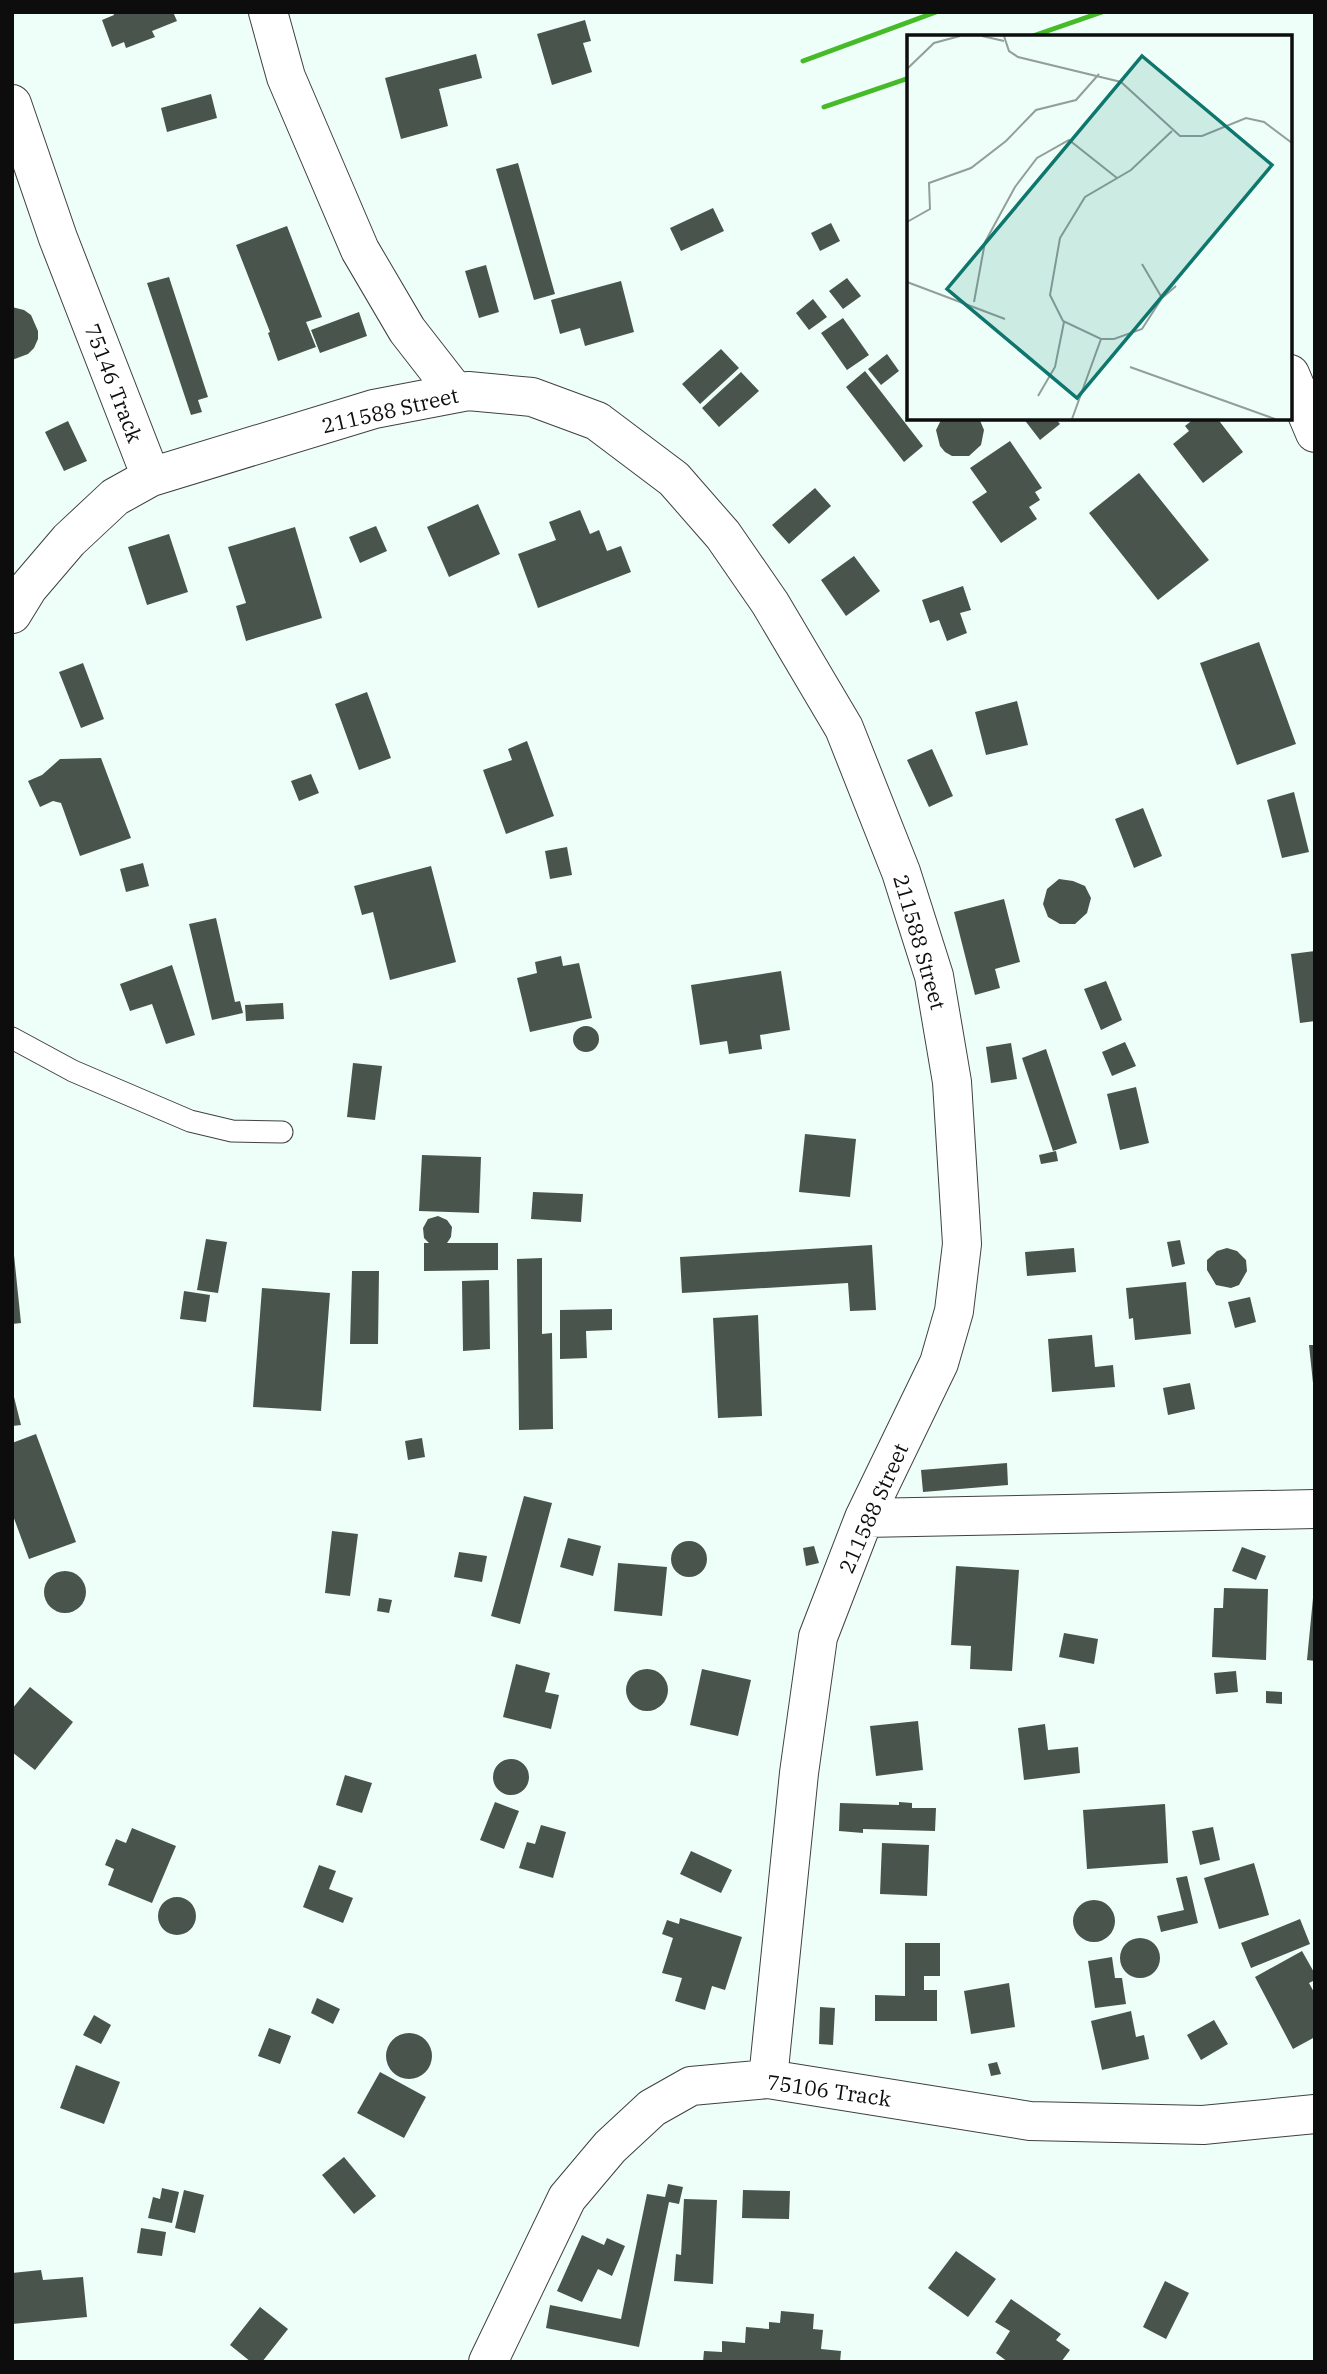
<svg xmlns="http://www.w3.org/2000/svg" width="1327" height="2374" viewBox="0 0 1327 2374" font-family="'IBM Plex Serif',serif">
  <rect width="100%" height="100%" fill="#edfff8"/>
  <path fill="#49554c" d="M113,12h60l4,9 -25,10 3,6 -29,11 -2,-6 -12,5 -10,-27 12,-5z
    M585,20l6,21 -8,2 9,29 -40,13 -15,-51z
    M476,54l6,24 -43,11 9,37 -47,13 -16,-61z
    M211,94l6,24 -50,14 -6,-24z
    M518,163l37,131 -21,6 -38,-131z
    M713,208l11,23 -43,20 -11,-23z
    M831,223l9,18 -20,10 -9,-18z
    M287,226l35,91 -16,5 10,25 -38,14 -10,-28 2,-1 -34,-87z
    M486,265l13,47 -20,6 -14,-47z
    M169,277l39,120 -10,3 4,12 -11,3 -44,-132z
    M847,278l14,18 -18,13 -14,-18z
    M621,281l13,51 -49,14 -5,-18 -20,6 -9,-34z
    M813,299l14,18 -18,13 -13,-17z
    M12,307l12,3 7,5 7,16v8l-4,9 -6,6 -16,6z
    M359,312l8,24 -47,17 -9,-23z
    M843,318l26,37 -22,15 -26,-37z
    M721,349l18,19 -39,36 -18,-20z
    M887,354l12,17 -18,14 -13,-16z
    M865,371l58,75 -19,16 -58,-75z
    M741,372l18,19 -40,36 -17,-19z
    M942,418h37l5,12 -3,15 -12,11h-17l-7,-4 -5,-6 -4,-16z
    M1023,418h32l5,6 -20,16z
    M1195,418h22l26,34 -40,31 -30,-39 16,-13 -4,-5z
    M68,421l19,40 -23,10 -19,-39z
    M1010,441l32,47 -7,4 5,8 -11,7 8,12 -36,24 -29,-41 15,-10 -17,-24z
    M1139,473l70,87 -51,40 -69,-87z
    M815,488l16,18 -42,38 -17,-19z
    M478,504l22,50 -51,23 -22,-50z
    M580,510l10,24 9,-4 8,21 14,-5 10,26 -93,36 -20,-54 38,-14 -7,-18z
    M376,526l11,25 -27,12 -11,-26z
    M295,527l27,91 -76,23 -10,-35 10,-3 -18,-56z
    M169,534l19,58 -41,13 -19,-58z
    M854,556l26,35 -34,25 -25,-36z
    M963,586l8,24 -11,3 7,20 -20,8 -8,-21 -9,3 -8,-23z
    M1259,642l37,102 -59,21 -37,-102z
    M83,663l21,56 -23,9 -22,-56z
    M367,692l24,66 -32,12 -24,-66z
    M1017,701l11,44 -42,10 -11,-43z
    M527,741l27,75 -48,18 -23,-64 29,-10 -4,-11z
    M932,749l21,47 -24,11 -22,-47z
    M101,758l30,80 -51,18 -19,-53 -8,-2 -13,6 -12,-26 14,-6 18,-16z
    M311,774l8,19 -20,8 -8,-20z
    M1294,792l15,60 -27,6 -15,-58z
    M1143,808l19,48 -28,12 -19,-49z
    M567,847l5,28 -22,4 -5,-28z
    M143,863l6,23 -23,6 -6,-23z
    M431,866l25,96 -66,18 -17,-68 -11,3 -8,-29z
    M1059,879l14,2 12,5 6,12 -4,15 -12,11h-15l-12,-7 -5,-13 4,-15z
    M1004,899l16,63 -25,7 5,19 -25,7 -21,-83z
    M216,918l19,84 5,-1 3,12 -31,7 -23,-96z
    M1315,951v70l-15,2 -9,-69z
    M561,956l2,10 16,-3 13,55 -62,14 -13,-54 20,-5 -2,-11z
    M172,965l23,70 -29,9 -14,-40 -22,7 -10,-27z
    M781,971l9,59 -30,5 2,14 -33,5 -2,-13 -27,4 -9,-60z
    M1106,981l16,39 -21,10 -17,-41z
    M283,1003l1,16 -38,2 -1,-16z
    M573 1039a13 13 0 1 1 26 0a13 13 0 1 1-26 0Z
    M1125,1042l11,24 -24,10 -10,-24z
    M1011,1043l6,36 -26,4 -5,-36z
    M1046,1049l31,94 -24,8 -31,-93z
    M353,1063l29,3 -7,54 -28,-3z
    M1136,1087l13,56 -29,7 -13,-56z
    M805,1134l51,5 -6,58 -51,-5z
    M1056,1151l2,10 -17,3 -2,-9z
    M422,1155l59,2 -2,56 -60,-2z
    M533,1192l50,2 -2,28 -50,-3z
    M438,1216l9,4 5,7 -1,10 -4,6h51v27l-74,1v-28h5l-5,-5 -1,-10 5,-9z
    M206,1239l21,3 -9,51 -21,-3z
    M1180,1240l5,24 -13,3 -5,-25z
    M872,1245l4,65 -26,1 -2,-28 -166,10 -2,-36z
    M1074,1248l2,24 -49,4 -2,-24z
    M1227,1248l10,3 9,9 1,11 -8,14 -8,3 -15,-3 -9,-15v-10l10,-9z
    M12,1255h2l7,68 -9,1z
    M542,1258v76l10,-1 1,96 -34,1 -2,-171z
    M352,1271h27l-1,73h-28z
    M489,1280l1,69 -27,2 -1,-70z
    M1186,1282l5,52 -56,6 -2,-22 -4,1 -3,-31z
    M262,1288l68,5 -9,118 -68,-4z
    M184,1291l26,4 -4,27 -26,-3z
    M1250,1297l6,25 -21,6 -7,-26z
    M612,1309v21l-26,1 1,27 -27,1v-49z
    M758,1315l4,101 -44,2 -5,-100z
    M1092,1335l3,32 18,-2 2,22 -63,5 -4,-53z
    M1309,1345h6v38h-2z
    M1190,1383l5,26 -27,6 -5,-27z
    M13,1393l8,32 -9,1v-32z
    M36,1434l40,108 -47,17 -17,-46v-70z
    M422,1438l3,19 -17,3 -3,-19z
    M1007,1463l1,22 -85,7 -2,-22z
    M524,1496l28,7 -32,121 -29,-8z
    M332,1531l26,3 -8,62 -25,-3z
    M568,1538l33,8 -8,30 -33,-9z
    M671 1559a18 18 0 1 1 36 0a18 18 0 1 1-36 0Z
    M814,1546l5,17 -13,3 -3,-18z
    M1242,1547l24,9 -10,24 -24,-9z
    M459,1552l28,4 -5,26 -28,-5z
    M618,1563l49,4 -5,49 -48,-5z
    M956,1566l63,4 -7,101 -42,-2 1,-23 -20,-1z
    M44 1592a21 21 0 1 1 42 0a21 21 0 1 1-42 0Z
    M1224,1588l44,1 -2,71 -54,-3 2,-49h9z
    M379,1598l13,2 -3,13 -12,-2z
    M1313,1598h2v63l-8,-1z
    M1064,1633l34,6 -4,25 -35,-7z
    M516,1664l34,9 -5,19 14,3 -8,34 -48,-12z
    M702,1669l49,11 -13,56 -48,-11z
    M626 1690a21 21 0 1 1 42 0a21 21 0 1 1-42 0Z
    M1236,1671l2,21 -22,2 -2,-21z
    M30,1687l43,35 -38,48 -23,-18v-43z
    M1266,1691l16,1v12l-16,-1z
    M918,1721l5,49 -47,6 -6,-50z
    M1045,1724l3,26 30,-3 2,26 -56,7 -6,-52z
    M493 1777a18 18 0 1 1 36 0a18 18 0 1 1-36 0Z
    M345,1775l27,8 -10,30 -26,-8z
    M495,1802l24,9 -15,38 -24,-9z
    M899,1802l13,1v5h24l-1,23 -72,-2v4l-24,-2 1,-28 59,2z
    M1165,1804l3,59 -81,6 -4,-59z
    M541,1825l25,7 -13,46 -34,-10 8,-26 8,2z
    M1213,1827l7,33 -20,5 -8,-34z
    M132,1828l44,18 -24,57 -44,-18 6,-16 -9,-4 11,-26 10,4z
    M882,1843l47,2 -2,51 -47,-2z
    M691,1851l41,19 -11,23 -41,-19z
    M1254,1863l15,52 -50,14 -15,-51z
    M319,1865l17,6 -7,18 24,9 -10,25 -40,-16z
    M1187,1876l11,47 -37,9 -4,-16 27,-6 -8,-32z
    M158 1916a19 19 0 1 1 38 0a19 19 0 1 1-38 0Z
    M1073 1921a21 21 0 1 1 42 0a21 21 0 1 1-42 0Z
    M680,1918l62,19 -17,53 -13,-4 -7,24 -30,-9 7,-23 -20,-5 11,-35 -11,-4 5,-14 12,4z
    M1300,1919l10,25 -59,24 -10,-25z
    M1120 1958a20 20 0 1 1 40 0a20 20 0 1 1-40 0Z
    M905,1943h35v33h-16v14h13v31h-62v-26l30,1z
    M1302,1951l13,23v6l-6,3 6,11v43l-22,12 -38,-72z
    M1112,1957l3,21h7l4,26 -31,4 -7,-47z
    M1009,1983l6,44 -44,7 -7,-43z
    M317,1998l23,11 -7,15 -22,-11z
    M820,2007l15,1 -2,37 -14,-1z
    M1131,2011l5,26 8,-2 5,24 -47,11 -11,-49z
    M94,2015l17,10 -10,19 -18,-9z
    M1214,2020l14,24 -27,16 -14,-25z
    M269,2028l22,8 -11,28 -22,-8z
    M386 2056a23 23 0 1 1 46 0a23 23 0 1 1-46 0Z
    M997,2062l4,12 -10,2 -3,-12z
    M76,2065l44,17 -16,42 -44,-16z
    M380,2072l46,25 -22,41 -47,-25z
    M344,2157l32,39 -22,18 -32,-39z
    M668,2184l15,3 -4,17 -10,-2 -30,145 -93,-19 4,-23 71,14 26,-125 18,3z
    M162,2188l17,4 -7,31 -24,-5 5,-21 7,2z
    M184,2190l20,5 -9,38 -20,-5z
    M743,2190l47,1 -1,28 -47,-1z
    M684,2199l33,1 -4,84 -39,-3 2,-27 5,1z
    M141,2228l25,4 -4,24 -25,-3z
    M582,2235l22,10 3,-7 18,8 -13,30 -14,-7 -16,33 -25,-11z
    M956,2251l40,28 -28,38 -40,-29z
    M41,2270l2,10 40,-3 4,40 -75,7v-51z
    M1165,2281l24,12 -23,46 -23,-12z
    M1011,2299l50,35 -5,6 14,10 -9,12h-53l-12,-9 14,-22 -15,-9z
    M260,2307l28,22 -26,33h-11l-21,-17z
    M781,2311l33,3 -1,15 10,1 -2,19 20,2 -1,11h-137l1,-11 18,1v-11l23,2 1,-16 23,2v-7l11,1z"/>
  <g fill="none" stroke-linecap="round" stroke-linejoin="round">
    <defs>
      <path id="lane" d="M12,1038l61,33 117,50 42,10 50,1"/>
      <path id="street" d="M268,12l18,65 74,173 47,80 49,63
        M12,104l46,134 93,239
        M1290,374l25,59
        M12,614l16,-26 41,-48 46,-43 36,-20 223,-68 94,-18 64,6 65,24 77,58 49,56 47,68 74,125 57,144 33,104 18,106 10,162 -8,67 -15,52 -75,155 -46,119 -19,136 -31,306
        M864,1518l451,-9
        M488,2362l79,-164 43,-51 42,-39 39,-22 77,-7 262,42 173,4 112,-11"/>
    </defs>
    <use href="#lane" stroke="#404040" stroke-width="23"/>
    <use href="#street" stroke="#404040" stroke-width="40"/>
    <use href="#lane" stroke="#fff" stroke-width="21"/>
    <use href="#street" stroke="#fff" stroke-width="38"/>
    <path stroke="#46ba28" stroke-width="5" d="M1030,37l72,-25
      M803,61l133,-49
      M824,107l85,-29"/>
  </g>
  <g text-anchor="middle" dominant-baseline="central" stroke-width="7" stroke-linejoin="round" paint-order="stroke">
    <g font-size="21" fill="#0d0d0d" stroke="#fff">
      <text transform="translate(114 383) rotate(69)">75146 Track</text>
      <text transform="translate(390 410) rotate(-13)">211588 Street</text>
      <text transform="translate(920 942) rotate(74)">211588 Street</text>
      <text transform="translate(873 1508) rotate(-66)">211588 Street</text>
      <text transform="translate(829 2090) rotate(8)">75106 Track</text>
    </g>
  </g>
  <g transform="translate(907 35)">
    <rect width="385" height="385" fill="#edfff8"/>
    <path fill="none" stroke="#939e9a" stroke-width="2" d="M75,1l22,5M97,1l5,15 9,6 103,25 59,54h22l44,-18 18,4 28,21M0,34l27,-26 26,-7M265,96l-41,39 -46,27 -25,41 -10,57 13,26 38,18h13l28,-10 20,-31 14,-12M0,187l23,-13 -1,-26 42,-15 35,-27 30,-31 40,-10 23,-26M235,229l20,34M0,247l98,37M67,267l11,-60 30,-55 22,-29 32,-18 48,38M223,332l145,52M131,361l17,-29 9,-45M165,384l29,-80"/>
    <path fill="#0f766e" fill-opacity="0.15" stroke="#0f766e" stroke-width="3.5" d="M235,21l130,109 -195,233 -130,-109z"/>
    <rect width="385" height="385" fill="none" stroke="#0d0d0d" stroke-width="3.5"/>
  </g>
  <rect width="1327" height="2374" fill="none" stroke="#0d0d0d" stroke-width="28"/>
</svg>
